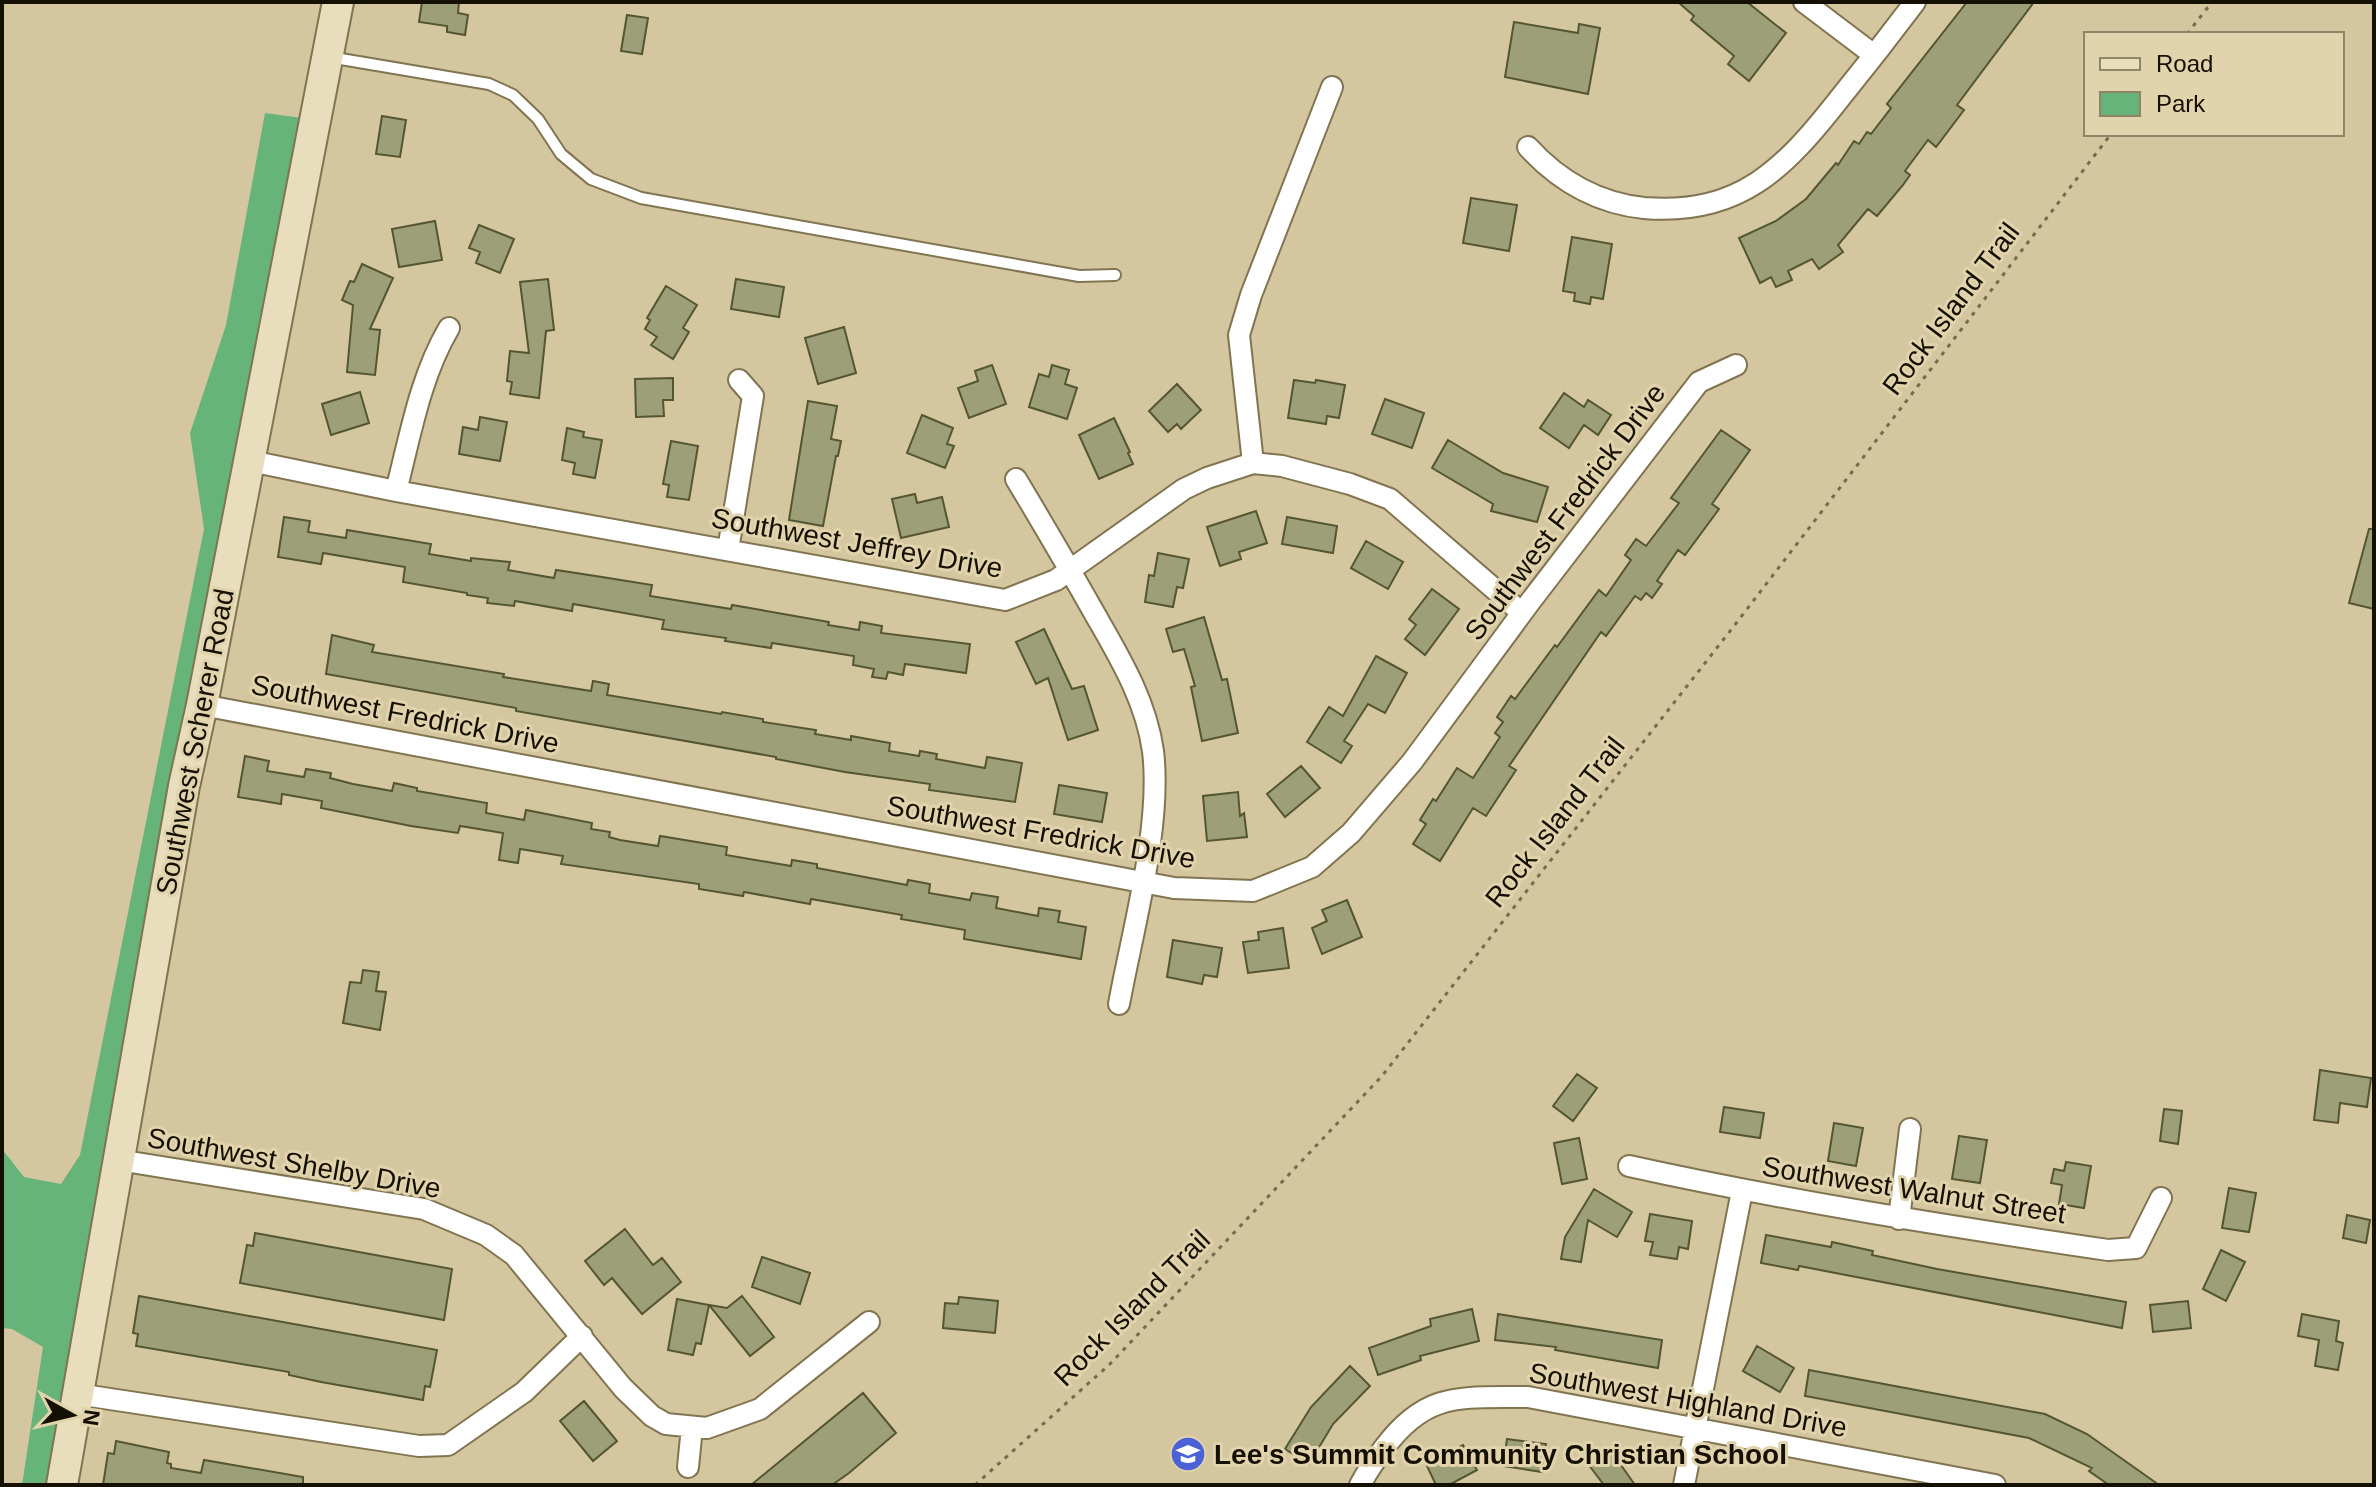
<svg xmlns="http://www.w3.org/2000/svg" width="2376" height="1487" viewBox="0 0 2376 1487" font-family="Helvetica,sans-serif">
  <rect width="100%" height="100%" fill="#d4c69f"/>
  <path fill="#66b47a" d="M265,113l37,5 -254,1367h-26l21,-138 -31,-18 -10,-1v-179l22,28 37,7 19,-29 124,-626 -14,-96 36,-108z"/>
  <path fill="#9d9f79" stroke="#545632" stroke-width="2" d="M422,2h37l-1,11 10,2 -3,20 -18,-3v-6l-28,-4z
    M1678,2h69l39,31 -37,48 -21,-17 6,-8 -43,-36 3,-4z
    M1967,2h67l-77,103 7,5 -28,37 -8,-7 -23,31 5,4 -7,10 -26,31 -9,-7 -30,36 5,7 -24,17 -7,-10 -24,12 4,9 -16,7 -5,-10 -11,6 -21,-45 37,-17 30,-22 30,-36 2,2 16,-24 5,3 8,-12 4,2 20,-26 -4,-4z
    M627,15l21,3 -6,36 -21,-3z
    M1514,22l64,11 1,-9 21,4 -12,66 -83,-17z
    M382,116l24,4 -6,37 -24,-3z
    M1471,198l46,7 -8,46 -46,-8z
    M435,221l7,39 -43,7 -7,-38z
    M479,225l35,14 -14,34 -24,-10 4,-11 -11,-4z
    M1572,237l40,7 -9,55 -12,-2 -1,7 -16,-3 1,-8 -12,-2z
    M362,264l31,14 -23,51 10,1 -5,45 -28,-3 6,-67 -11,-5 8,-19 4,1z
    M548,279l6,51 -8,1 -7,67 -29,-4 2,-12 -5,-1 3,-30 19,2 -9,-71z
    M736,279l48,8 -5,30 -48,-8z
    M666,286l31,19 -14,23 6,4 -16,27 -22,-14 6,-8 -12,-8 5,-9 -3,-2z
    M844,327l12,46 -38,11 -13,-46z
    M992,365l14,39 -37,14 -11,-30 20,-7 -3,-10z
    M1052,365l17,5 -4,14 12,4 -10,31 -38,-12 10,-33 10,3z
    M673,378v22h-10l1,16 -28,1 -1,-38z
    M1294,380l21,3 1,-3 29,5 -6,33 -12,-2 -1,8 -38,-6z
    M1177,384l24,26 -20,19 -4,-5 -9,8 -19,-21z
    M360,392l9,31 -38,12 -9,-31z
    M1564,393l20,14 4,-7 23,15 -13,20 -14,-10 -15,23 -29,-20z
    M1385,399l39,14 -12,35 -40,-14z
    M808,401l29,5 -6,33 10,2 -3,15h-2l-13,70 -34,-6z
    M922,415l31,13 -6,16 7,2 -9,22 -38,-15z
    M480,417l27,5 -7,39 -41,-7 4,-27 15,3z
    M1114,418l16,34 -2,1 5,11 -34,15 -20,-44z
    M567,428l17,4 -1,5 19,3 -7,38 -22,-4 2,-11 -13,-3z
    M1721,430l29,20 -38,54 7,5 -34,46 -7,-5 -21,31 5,3 -10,14 -6,-5 -5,7 -6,-4 -29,40 -5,-4 -92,134 7,4 -30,46 -13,-8 -33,53 -27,-17 13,-20 -6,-4 13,-21 3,2 21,-33 16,10 27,-41 -5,-4 8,-11 -6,-5 14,-21 4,3 40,-54 2,2 42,-57 7,6 25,-36 -6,-5 11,-16 10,7 33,-43 -8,-5z
    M1448,440l55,33 45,14 -11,35 -46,-11 2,-7 -61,-36z
    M671,441l27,5 -9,54 -22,-3 2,-12 -6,-1z
    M915,494l2,9 25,-6 7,30 -48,11 -9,-39z
    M1256,511l11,32 -28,9 2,7 -21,7 -13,-39z
    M284,517l26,4 -2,11 38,6 1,-8 84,14 -2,10 42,7v-3l39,4 -2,8 46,8 2,-8 46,7 50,8 -2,11 81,13 1,-4 97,17 -1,3 31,5 1,-8 22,4 -1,7 89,11 -4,29 -61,-9 -2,11 -15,-3 -2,7 -14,-2 2,-8 -21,-4 1,-9 -82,-13 -1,5 -46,-7 1,-3 -64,-9 2,-9 -91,-16 -1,7 -57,-10 -1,5 -27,-3 1,-5 -21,-3v-2l-64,-11 2,-15 -82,-14 -2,11 -43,-7z
    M1287,517l50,9 -4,27 -51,-9z
    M2369,529h5v80l-25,-6z
    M1366,541l37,21 -15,27 -37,-21z
    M1158,553l31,6 -6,29 -6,-1 -4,20 -28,-5 4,-27 5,1z
    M1432,589l27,20 -34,46 -20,-16 11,-14 -7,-6z
    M1204,617l18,63 5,-1 11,54 -36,8 -11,-54 4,-1 -11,-37 -11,3 -7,-23z
    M1044,629l28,60 12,-3 14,44 -30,10 -20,-62 -12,6 -20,-42z
    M332,635l42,10 -2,7 132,22 -1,3 88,14 2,-10 16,3 -2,11 114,19 1,-2 41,7v3l53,8 -1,4 36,6v-4l39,7 -1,8 30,5 1,-5 17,3 -1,5 49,9 2,-11 35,6 -7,39 -86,-12 1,-6 -85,-12 -69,-13v-2l-260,-46v-3l-190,-34z
    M1376,656l31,17 -22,40 -17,-9 -24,37 8,5 -11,17 -34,-21 22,-35 14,9z
    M245,756l24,5 -2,10 37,6 2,-8 25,4 -1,5 23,6 39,7 2,-8 23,5v3l70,12 -1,10 38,7 2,-10 66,13 -1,6 19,3 -1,5 11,3 38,6 2,-10 67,11 -1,8 65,11 1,-6 25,4v4l90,17 1,-5 22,4 -1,9 41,7 2,-7 26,4 -2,11 42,8 1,-8 21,3 -2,11 28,5 -5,32 -117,-20 1,-9 -64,-11 1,-4 -91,-16 -1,5 -66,-12 -1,4 -44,-7v-5l-138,-20 2,-8 -43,-7 -2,14 -19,-3 4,-27 -43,-7 -2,7 -47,-7 -90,-18 1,-7 -40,-7 -1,10 -43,-7z
    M1301,766l19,22 -35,29 -18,-23z
    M1059,785l48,8 -5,29 -48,-8z
    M1238,792l2,24 4,-3 3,24 -40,4 -4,-45z
    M1347,900l15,37 -40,17 -10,-26 15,-7 -5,-11z
    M1283,928l6,40 -41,5 -5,-31 16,-2 -1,-8z
    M1173,940l49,8 -5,29 -13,-2 -2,9 -35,-7z
    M363,970l16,2 -3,19 10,1 -6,38 -37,-7 7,-41 11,1z
    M2320,1070l51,8 -4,29 -27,-4 -2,20 -24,-3z
    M1577,1074l20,14 -24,33 -20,-15z
    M1724,1107l40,6 -4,25 -40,-6z
    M2164,1109l18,2 -4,33 -18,-3z
    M1834,1123l29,5 -7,38 -28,-5z
    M1959,1136l28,4 -7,43 -28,-4z
    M1579,1138l8,41 -25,5 -8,-41z
    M2066,1162l25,4 -7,42 -25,-4 3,-19 -11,-2 3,-14 10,2z
    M2229,1188l27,5 -7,39 -27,-4z
    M1594,1189l38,23 -15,25 -29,-17 -7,42 -20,-3 4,-22z
    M1650,1214l42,7 -4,28 -9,-2 -2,12 -27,-4 3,-13 -8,-1z
    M2347,1215l23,5 -4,23 -23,-5z
    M625,1229l28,36 9,-7 19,24 -39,32 -30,-36 -8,7 -19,-24z
    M255,1233l197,36 -8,51 -204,-37 7,-38 6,1z
    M1766,1235l65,12 1,-5 41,9 -1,4 65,14 189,33 -4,26 -323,-62 -1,4 -37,-7z
    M2221,1250l24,12 -19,39 -23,-12z
    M762,1257l48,16 -10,31 -48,-17z
    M139,1296l298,54 -7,37 -5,-1 -2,14 -102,-18 -32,-7v-3l-153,-26 2,-12 -5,-1z
    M742,1296l32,41 -24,19 -41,-51 18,3z
    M959,1297l39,4 -3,32 -52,-5 2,-25 13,1z
    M677,1299l32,6 -8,39 -5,-1 -3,12 -25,-5z
    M2188,1301l3,27 -38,4 -3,-27z
    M1472,1309l7,32 -59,15 1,4 -43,15 -9,-27 62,-22 -1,-7z
    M1498,1314l164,26 -4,28 -103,-18 1,-3 -61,-7z
    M2302,1314l37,7 -3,20 7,2 -5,27 -23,-4 4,-26 -21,-4z
    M1757,1346l37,22 -14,24 -37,-21z
    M1350,1366l20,20 -37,38 -24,40 -24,-15 26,-42z
    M1809,1370l236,44 42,20 72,51h-50l-20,-14 3,-3 -63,-30 -224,-42z
    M863,1393l33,40 -47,40 -17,12h-81z
    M584,1401l33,40 -24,20 -33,-40z
    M1507,1439l39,5 -4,28 -39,-6z
    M116,1441l53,11 -2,11 4,1v4l30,5 3,-13 99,17v8h-200l5,-32 6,1z
    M1463,1445l14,25 -28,15h-13l-10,-21z
    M1609,1448l26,37h-31l-16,-21z"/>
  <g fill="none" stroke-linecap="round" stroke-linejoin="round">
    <defs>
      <path id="service" d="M329,57l160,27 24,11 25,24 23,35 30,25 50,19 438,78 36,-1"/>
      <path id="minor" d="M1804,2l70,53
        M1528,147c31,34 69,56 116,61 96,8 141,-40 196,-110 26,-32 51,-64 75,-96
        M250,461l146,30 609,109 51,-20 128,-91 23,-11 46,-15 29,3 68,18 40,15 132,114
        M1253,463l-14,-128 12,-40 81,-208
        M1016,479c27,45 54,91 80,137 24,42 50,85 57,135 9,75 -20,177 -34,253
        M396,491c14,-54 24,-114 53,-163
        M728,550l25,-154 -14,-16
        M202,705l972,183 79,3 59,-24 39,-34 61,-71 118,-160 169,-220 37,-17
        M118,1160l306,49 62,26 28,20 109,133 29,28 14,8 41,4 53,-19 109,-87
        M1629,1166c159,35 318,60 479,84l28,-2 25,-50
        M1899,1219l11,-90
        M77,1394l342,52 29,-1 76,-53 58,-56
        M688,1467l4,-40
        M1360,1485c7,-13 15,-25 24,-37 43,-58 78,-50 144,-51l467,88
        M1684,1485l58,-294"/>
      <path id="secondary" d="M62,1485l122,-699 18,-81 136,-703"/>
    </defs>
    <use href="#service" stroke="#817450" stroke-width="14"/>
    <use href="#minor" stroke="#817450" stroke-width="24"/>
    <use href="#secondary" stroke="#817450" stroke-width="34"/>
    <path stroke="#746b51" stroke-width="3" stroke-dasharray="4 6" stroke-linecap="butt" d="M2187,34l25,-32
      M975,1485l135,-121 272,-288 352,-450 377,-492"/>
    <use href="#service" stroke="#fff" stroke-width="10"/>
    <use href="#minor" stroke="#fff" stroke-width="20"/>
    <use href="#secondary" stroke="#e8debd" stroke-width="30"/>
  </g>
  <defs>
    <symbol id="school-disc" viewBox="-11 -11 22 22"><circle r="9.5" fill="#4a62d6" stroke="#e1d3ac"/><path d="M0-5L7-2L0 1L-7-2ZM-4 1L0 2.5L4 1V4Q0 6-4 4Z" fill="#fff"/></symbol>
  </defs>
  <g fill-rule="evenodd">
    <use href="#school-disc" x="1168" y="1434" width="40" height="40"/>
  </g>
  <g text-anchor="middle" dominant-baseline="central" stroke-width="6" stroke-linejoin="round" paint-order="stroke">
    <g font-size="28" fill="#151004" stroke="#e1d3ac">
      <text transform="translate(1951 309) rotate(-53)">Rock Island Trail</text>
      <text transform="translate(1565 512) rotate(-53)">Southwest Fredrick Drive</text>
      <text transform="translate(857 543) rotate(10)">Southwest Jeffrey Drive</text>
      <text transform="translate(405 714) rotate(11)">Southwest Fredrick Drive</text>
      <text transform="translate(195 742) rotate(-79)">Southwest Scherer Road</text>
      <text transform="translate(1555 822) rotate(-52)">Rock Island Trail</text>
      <text transform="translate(1041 832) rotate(10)">Southwest Fredrick Drive</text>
      <text transform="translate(294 1163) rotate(10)">Southwest Shelby Drive</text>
      <text transform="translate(1914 1190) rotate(9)">Southwest Walnut Street</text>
      <text transform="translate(1132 1308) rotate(-45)">Rock Island Trail</text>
      <text transform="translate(1688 1400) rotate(10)">Southwest Highland Drive</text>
    </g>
    <g font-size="28" font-weight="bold" fill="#151004" stroke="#e1d3ac" text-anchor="start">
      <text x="1214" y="1454">Lee's Summit Community Christian School</text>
    </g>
  </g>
  <rect width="2376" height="1487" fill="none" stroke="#151004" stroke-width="8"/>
  <rect x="2084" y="32" width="260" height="104" fill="#e1d3ac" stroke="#8f8569" stroke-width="2"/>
  <rect x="2100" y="58" width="40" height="12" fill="#e8debd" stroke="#8f8569" stroke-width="2"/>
  <text x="2156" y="72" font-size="24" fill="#151004">Road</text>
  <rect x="2100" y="92" width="40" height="24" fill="#66b47a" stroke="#8f8569" stroke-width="2"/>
  <text x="2156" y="112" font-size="24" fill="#151004">Park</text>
  <g transform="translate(72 1415) rotate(98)" stroke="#e1d3ac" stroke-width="6" paint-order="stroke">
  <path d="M0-6L14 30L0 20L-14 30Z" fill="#151004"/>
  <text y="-12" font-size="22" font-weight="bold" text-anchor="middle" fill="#151004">N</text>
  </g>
</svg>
